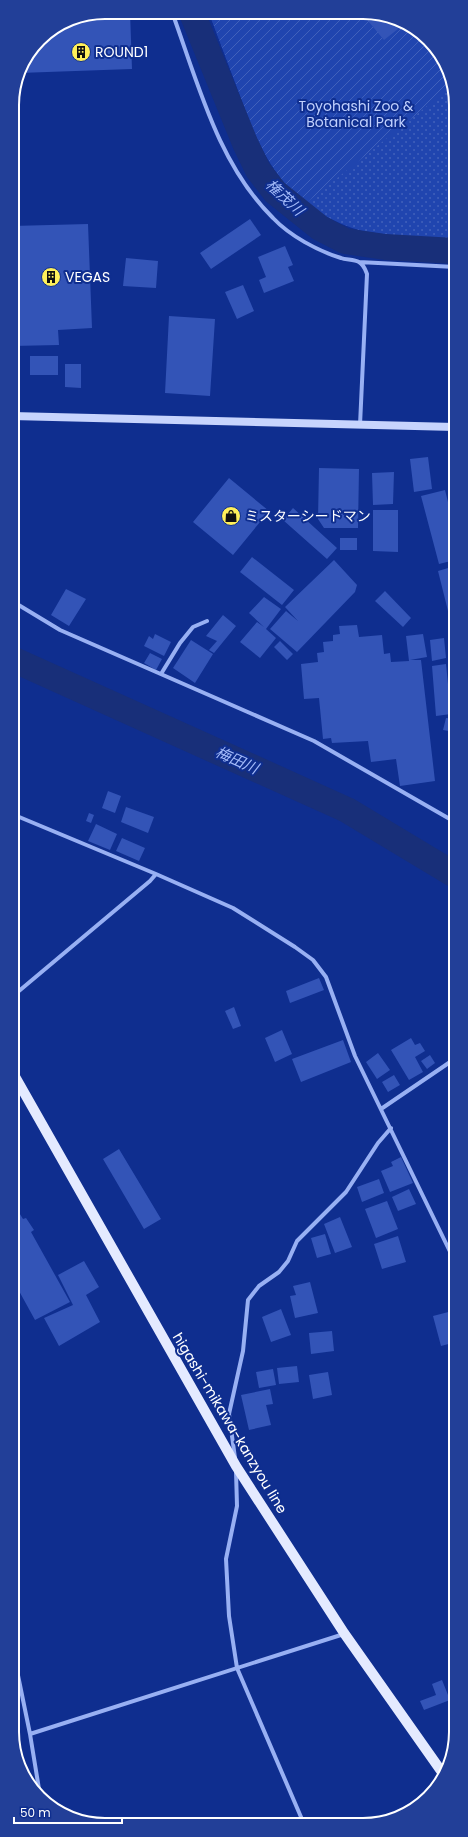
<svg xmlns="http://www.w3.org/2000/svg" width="468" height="1837" viewBox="0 0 468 1837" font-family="Poppins,'Noto Sans JP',sans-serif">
  <defs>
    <pattern id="park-dots" width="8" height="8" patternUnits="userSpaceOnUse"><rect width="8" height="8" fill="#2045af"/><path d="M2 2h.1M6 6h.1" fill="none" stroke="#4161bb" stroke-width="1.8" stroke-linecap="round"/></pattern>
    <pattern id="garden-furrows" width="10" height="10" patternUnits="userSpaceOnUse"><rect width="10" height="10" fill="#2045af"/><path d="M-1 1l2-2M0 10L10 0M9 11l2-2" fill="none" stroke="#4161bb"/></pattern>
  </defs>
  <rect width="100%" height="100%" fill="#0f2e8f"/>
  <path fill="url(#park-dots)" d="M209,13l172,1 52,30 22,49v151l-93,-13c-75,-23 -97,-67 -122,-136 -10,-27 -21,-55 -31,-82z"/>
  <path fill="url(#garden-furrows)" d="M209,13l172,1 52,30 19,42 -146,117c-39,-32 -51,-68 -68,-113 -10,-26 -19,-52 -29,-77z"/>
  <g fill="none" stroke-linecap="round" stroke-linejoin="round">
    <path stroke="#182f79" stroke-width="26" d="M192,13l53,130 13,27 17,22 45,36 25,13 40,6 70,4
      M12,659l335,151 108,65"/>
  </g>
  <path fill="#3354b7" d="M105,12h25l2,57 -113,4 2,-9 18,-25 31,-20z
    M367,14h14l10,5 7,10 -14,11 -20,-24z
    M250,219l11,16 -50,34 -11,-16z
    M88,224l4,104 -34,2 1,15 -47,1v-120z
    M285,246l8,19 -5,2 6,14 -30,12 -5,-13 7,-3 -8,-20z
    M126,258l32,3 -2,27 -33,-2z
    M243,285l11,26 -17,8 -12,-27z
    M169,316l46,3 -5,77 -45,-3z
    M30,356h28v19h-28z
    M65,364h16v24l-16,-1z
    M428,457l4,32 -18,3 -4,-33z
    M319,468l40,1 -1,59h-34l-6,-9z
    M394,472l-1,32 -20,1 -1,-32z
    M229,478l40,33 -36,44 -40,-33z
    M445,490l10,40v30l-16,4 -18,-68z
    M293,508l44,40 -10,11 -44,-39z
    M373,510h25v42l-25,-1z
    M340,538h17v12h-17z
    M252,557l42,33 -12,15 -42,-33z
    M334,560l23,25 -2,7 -58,60 -27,-23 16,-18 12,10 -13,-14z
    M455,566v73l-17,-68z
    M66,589l20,10 -17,27 -18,-11z
    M385,591l26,27 -8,9 -28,-26z
    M264,597l17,12 -15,20 10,9 -16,20 -20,-16 17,-20 7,5 -15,-14z
    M223,615l13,11 -22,27 -5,-3 8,-9 -11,-5z
    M357,625l2,12 23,-2 2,19 6,-1 1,9 18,-1 -3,-25 17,-2 4,23 -17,3h11l14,121 -35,5 -4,-27 -25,3 -3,-21 -36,2 -1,-5 -8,1 -4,-41 -15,1 -3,-35 17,-2 -1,-9 7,-1 -1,-10 10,-1v-6l7,-1 -1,-8z
    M155,634l16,8 -7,14 -20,-10 5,-10 4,3z
    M444,638l2,20 -14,3 -2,-21z
    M191,640l22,14 -18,29 -22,-15z
    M280,641l13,13 -6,6 -13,-13z
    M150,653l12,6 -6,11 -12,-7z
    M446,664l5,50 -15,2 -4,-50z
    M446,718l9,1v13l-12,-2z
    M108,791l13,5 -6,17 -13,-5z
    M126,807l28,10 -6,16 -27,-11z
    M89,813l5,2 -3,8 -5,-2z
    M96,824l21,10 -7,16 -22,-9z
    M122,838l23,10 -6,13 -23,-10z
    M319,978l5,12 -34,13 -4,-12z
    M234,1007l7,19 -8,3 -8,-18z
    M282,1030l10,24 -17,8 -10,-24z
    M411,1038l4,7 5,-2 5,8 -10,6 8,15 -14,8 -18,-30z
    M343,1040l8,22 -50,20 -9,-23z
    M378,1053l12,17 -13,9 -11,-17z
    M430,1055l5,8 -8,6 -6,-8z
    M394,1075l6,10 -12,7 -6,-10z
    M119,1149l42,70 -17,10 -41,-70z
    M401,1157l12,26 -23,9 -9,-21 12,-5 -2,-4z
    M379,1179l5,14 -22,9 -5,-15z
    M409,1189l7,15 -18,7 -6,-14z
    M387,1201l11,28 -22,9 -11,-29z
    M13,1203l10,16 3,-1 8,12 -3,2 39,70 -35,18 -22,-40z
    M340,1217l12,30 -17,6 -11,-29z
    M325,1234l6,20 -14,4 -6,-20z
    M398,1236l8,26 -24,7 -8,-25z
    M84,1261l15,26 -13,8 14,27 -41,24 -15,-28 29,-13 -15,-30z
    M310,1282l8,31 -23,5 -5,-22 6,-1 -3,-9z
    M281,1309l10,26 -20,7 -9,-25z
    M456,1310v32l-15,4 -8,-30z
    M332,1331l2,20 -23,3 -2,-21z
    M297,1366l2,16 -20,2 -2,-16z
    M273,1369l3,16 -17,3 -3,-16z
    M328,1372l4,23 -19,4 -4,-24z
    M270,1389l3,15 -7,1 5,20 -22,5 -8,-35z
    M442,1680l8,20 -26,10 -4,-9 16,-6 -4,-11z"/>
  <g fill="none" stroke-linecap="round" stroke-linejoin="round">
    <path stroke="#98b0f3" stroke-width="4" d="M172,12c26,71 46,152 101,206 17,18 45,33 68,40 5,2 13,1 18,4 5,3 6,7 8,12l-7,151
      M359,262l96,5
      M12,601l48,29 254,111 141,81
      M161,674l19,-31 13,-16 14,-6
      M12,814l144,60 77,34 62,39 18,13 13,17 29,79 101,208
      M13,996l137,-115 6,-7
      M381,1109l75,-51
      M235,1458l-6,-44 14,-63 5,-51 11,-14 20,-14 9,-11 9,-20 49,-49 32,-49 13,-15
      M236,1471l1,35 -11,53 3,57 8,52 67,156
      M13,1651l17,83 9,55 -3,2
      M30,1734l314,-100"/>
    <path stroke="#c7d4fd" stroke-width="8" d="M12,416l443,11"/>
    <path stroke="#e4eaff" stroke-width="10" d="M13,1073l223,393 108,167 100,142"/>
  </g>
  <defs>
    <symbol id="building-disc" viewBox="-11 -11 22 22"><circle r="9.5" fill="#fff05a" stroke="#0f2e8f"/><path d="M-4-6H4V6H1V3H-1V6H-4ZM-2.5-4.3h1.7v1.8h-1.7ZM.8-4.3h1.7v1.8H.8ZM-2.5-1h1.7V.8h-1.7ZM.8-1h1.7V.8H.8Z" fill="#111"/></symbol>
    <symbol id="shop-disc" viewBox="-11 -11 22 22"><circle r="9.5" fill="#fff05a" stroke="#0f2e8f"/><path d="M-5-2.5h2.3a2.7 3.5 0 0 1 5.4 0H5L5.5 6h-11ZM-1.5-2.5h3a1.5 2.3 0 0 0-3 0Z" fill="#111"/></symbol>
  </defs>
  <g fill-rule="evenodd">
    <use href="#building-disc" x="70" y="41" width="22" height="22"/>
    <use href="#building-disc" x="40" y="266" width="22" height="22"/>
    <use href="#shop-disc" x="220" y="505" width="22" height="22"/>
  </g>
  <g text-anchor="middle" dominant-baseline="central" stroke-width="4" stroke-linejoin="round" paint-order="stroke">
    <g font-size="14" fill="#fff" stroke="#0f2e8f" text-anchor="start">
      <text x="95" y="52">ROUND1</text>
      <text x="65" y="277">VEGAS</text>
      <text x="245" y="516">ミスターシードマン</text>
    </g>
    <g font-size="14" fill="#c0d0fe" stroke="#0f2e8f">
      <text x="356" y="106">Toyohashi Zoo &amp;<tspan x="356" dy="16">Botanical Park</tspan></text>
    </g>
    <g font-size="14" fill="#fff" stroke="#0f2e8f">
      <text transform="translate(230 1423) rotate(59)">higashi-mikawa-kanzyou line</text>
    </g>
    <g font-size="15" font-style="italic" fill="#a4bbfa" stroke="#0f2e8f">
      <text transform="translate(285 197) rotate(43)">権茂川</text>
      <text transform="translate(237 760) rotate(24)">梅田川</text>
    </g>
  </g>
  <path d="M0 0H468V1837H0ZM105 19H363A86 86 0 0 1 449 105V1732A86 86 0 0 1 363 1818H105A86 86 0 0 1 19 1732V105A86 86 0 0 1 105 19Z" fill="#223f98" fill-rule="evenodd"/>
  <path fill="none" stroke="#fff" stroke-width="2" d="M105 19H363A86 86 0 0 1 449 105V1732A86 86 0 0 1 363 1818H105A86 86 0 0 1 19 1732V105A86 86 0 0 1 105 19Z"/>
  <path d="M14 1817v6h108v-6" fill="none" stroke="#ffffff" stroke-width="2"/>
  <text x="20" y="1817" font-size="12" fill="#ffffff" stroke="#0f2e8f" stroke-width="3" paint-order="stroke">50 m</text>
</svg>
